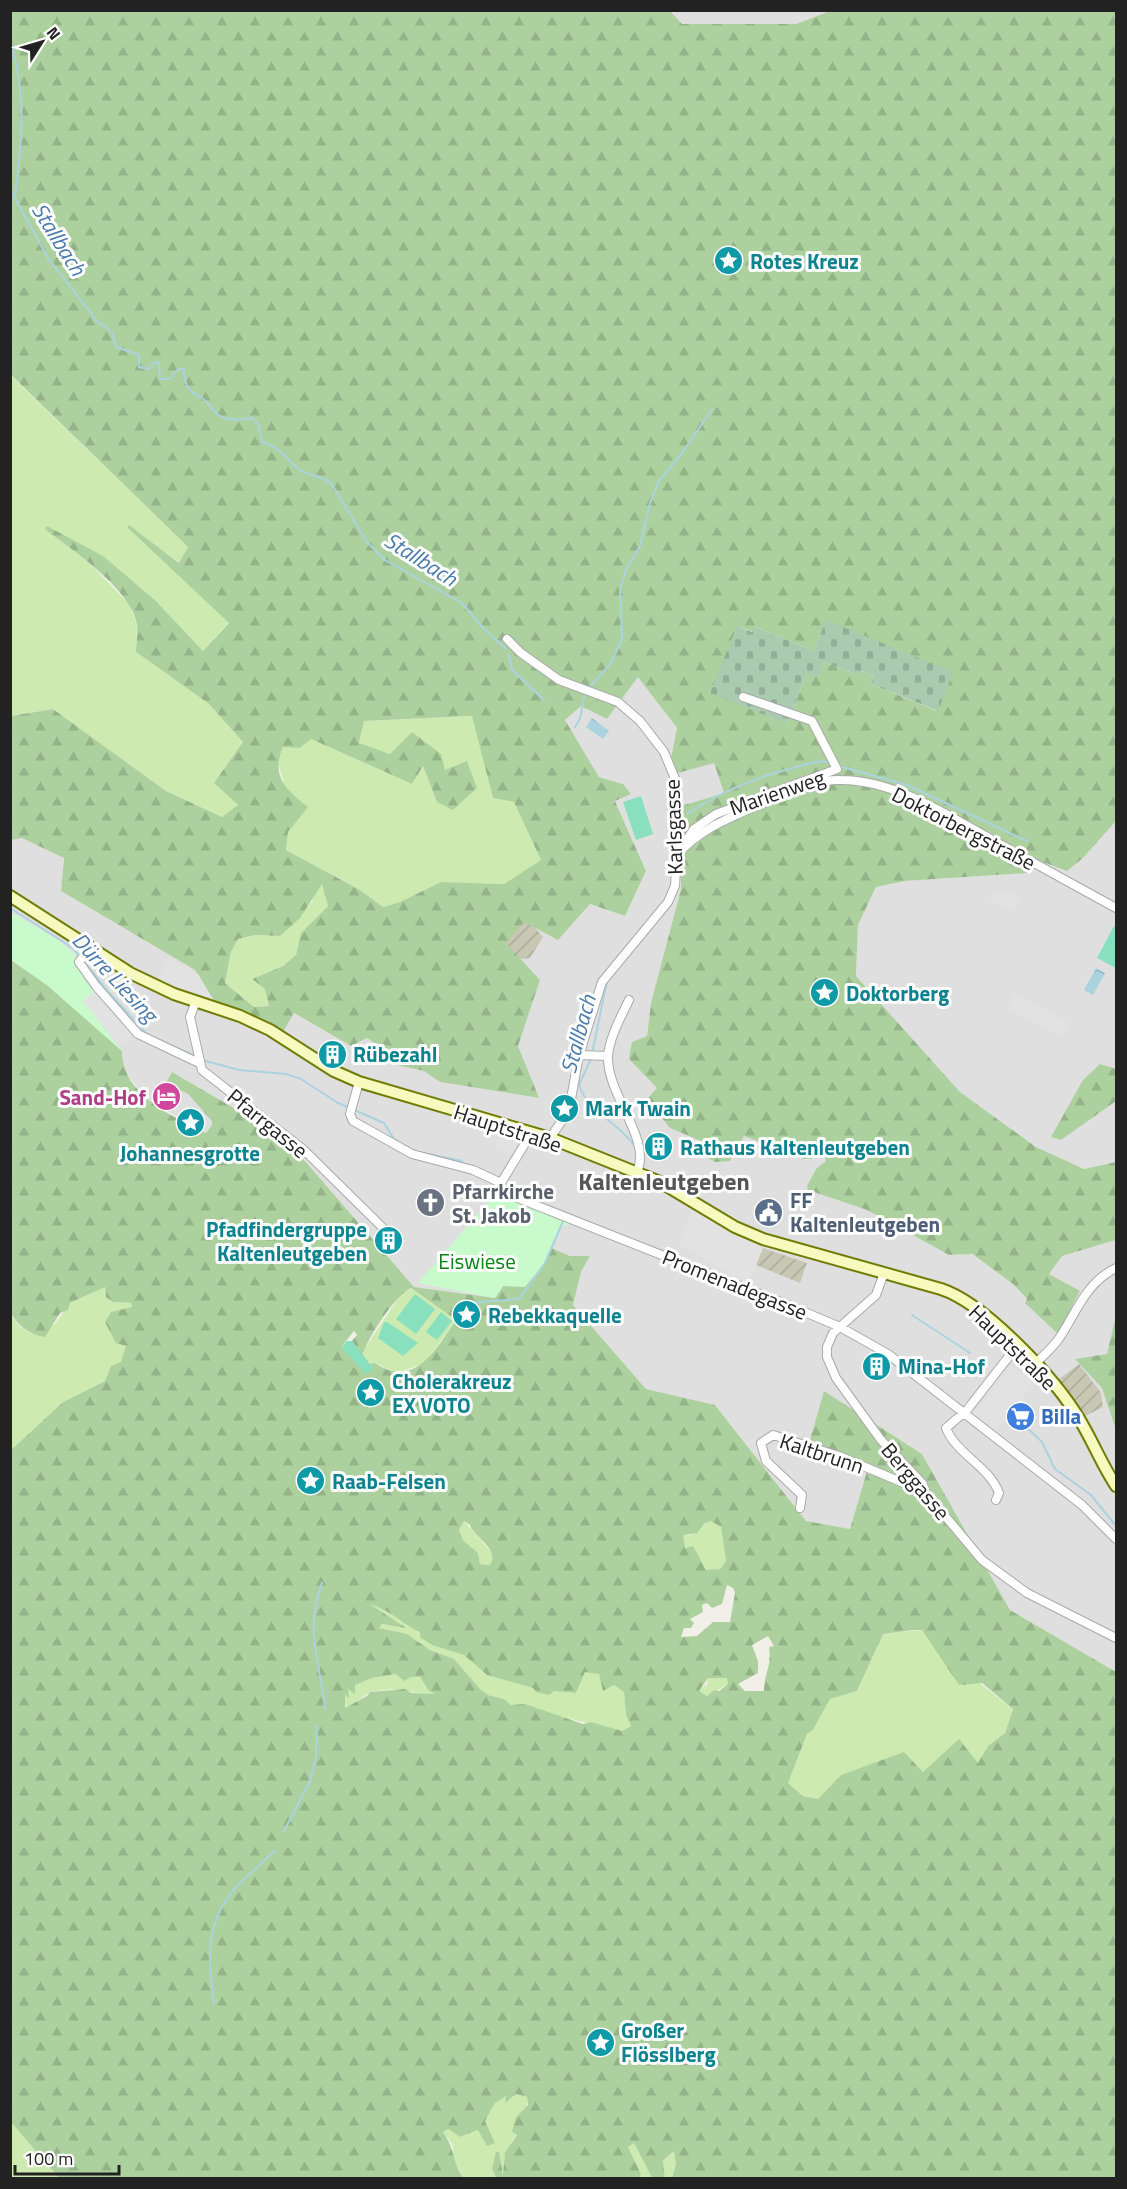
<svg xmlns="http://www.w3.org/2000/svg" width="1127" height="2189" viewBox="0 0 1127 2189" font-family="'Titillium Web',sans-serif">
  <defs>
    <pattern id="construction-furrows" width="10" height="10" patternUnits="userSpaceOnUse" patternTransform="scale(1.5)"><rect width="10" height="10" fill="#c7c7b4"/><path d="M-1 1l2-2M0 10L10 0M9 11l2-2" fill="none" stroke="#abab9a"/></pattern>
    <pattern id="forest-firs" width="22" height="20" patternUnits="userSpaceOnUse" patternTransform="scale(1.5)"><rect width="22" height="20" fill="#add19e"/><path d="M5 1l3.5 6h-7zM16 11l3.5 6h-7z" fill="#95b388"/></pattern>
    <pattern id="cemetery-stones" width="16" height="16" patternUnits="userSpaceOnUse" patternTransform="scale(1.5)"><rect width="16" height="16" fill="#aacbaf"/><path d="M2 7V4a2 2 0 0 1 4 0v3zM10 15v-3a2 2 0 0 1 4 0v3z" fill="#92ae96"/></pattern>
    <pattern id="water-ripples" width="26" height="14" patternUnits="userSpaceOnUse" patternTransform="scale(1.5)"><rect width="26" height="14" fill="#aad3df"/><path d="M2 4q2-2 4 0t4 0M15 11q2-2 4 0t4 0" fill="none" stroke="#92b5bf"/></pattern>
  </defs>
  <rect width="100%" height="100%" fill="#f2efe9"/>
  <path fill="#e0dfdf" d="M669,11h164l-37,13h-115z
    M638,676l39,52 -6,30 43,4 10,31 -43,13v83l-30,114 -4,33 -18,23 101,102 14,-25 59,23 5,1 8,-8 7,1 3,8 -10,8 -8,21 59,20 82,45 22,-1 42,30 14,16 35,-44 54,-16v432l-106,-62 -88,-156 -98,-63 -15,52 60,20 -19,66 -44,-8 -91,-116 -69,-16 -73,-84 8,-33 9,-16h-20l-75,42 -81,-11 -129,-149 -113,-66 -6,11 22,11 24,27v4l-6,8 -62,-35 -22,-32 -75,-81 -36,-25 -1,-120 12,-3 42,21 -3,33 134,79 19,31 68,31 11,-19 58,33 16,-8 20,13 10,14 27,6 16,11 98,16 -20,-52 22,-66 -34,-36 18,-22 34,17 32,-35 35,12 21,-45 -31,-71 15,-6 -7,-10 -24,-7 -34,-57 16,-14 26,13z
    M1116,821v341l-32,7 -48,-22 -76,-55 -104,-116 2,-51 18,-38 29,-6 122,-8 13,-12 27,10 16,-13z"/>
  <path fill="url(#construction-furrows)" d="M524,915l19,22 -13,21 -90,12z
    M763,1248l44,15 -7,20 -44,-18z
    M1079,1364l22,29 2,14 -18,9 -27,-36z"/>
  <path fill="#cdebb0" d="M10,375l178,172 -8,16 -52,-38 101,97 -26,29 -47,-50 -53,-44 -58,-29 45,36 39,40 8,20 -1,28 73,52 34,38 -29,41 25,23 -17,11 -56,-26 -113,-82 -42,7z
    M473,716l20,82 21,4 28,58 -38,24 -63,-2 -41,20 -17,5 -23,-17 -74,-40c2,-20 3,-42 -1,-62 -4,-20 -10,-20 -2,-41l28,-8 101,45 11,-18 14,36 7,-31 -85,-27 5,-23z
    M322,883l6,23 -27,27 -5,22 -13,11 -31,13 13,9 4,18 -15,1 -29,-24 6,-31 7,-13 17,-4 25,1 32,-34 3,-11z
    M105,1287l1,10 7,5 18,1 1,5 -21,4 15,34 -4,16 -11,4 -6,15 -42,21 -52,48 -1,-136 10,13 12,7 23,-10 15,-21z
    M411,1288l45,32 -31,43 -28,10 -22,-10 -6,1 -7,-7 3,-9 36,-54z
    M711,1520l10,7 5,34 -6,8 -14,2 -13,-24 -9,1 -1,-14 7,1z
    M464,1521l28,32 1,6 -3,6 -10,-1 -2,-11 -15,-13 -4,-10z
    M368,1603l25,9 41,34 30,9 23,20 46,13 43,5 9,-22 14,3 5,16 10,-5 10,7 2,23 5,11 -9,5 -111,-26 -7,-6 -16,-4 -8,-5 -26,-31 -24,-9 -23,-16 -28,-6 3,-4 22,3z
    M922,1630l16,21 75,58 -8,24 -17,13 -10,18 -56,8 -81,3 -23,24 -15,-3 -15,-13 19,-49 6,-4 17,-31 27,-8 26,-57z
    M396,1674l24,3 9,14 8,5 -47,-7 -20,3 -24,17 -2,-15 4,3v-9l24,-10z
    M708,1678h20v6l-21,12 -9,-5 9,-7z
    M515,2094l12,3c3,19 -12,39 -21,54 -2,5 -1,17 -3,24l-4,-22 -7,16 4,9h-32l-11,-19v-14l-10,-13 5,-3 12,8 19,-7 8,15 7,-2 -9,-22 10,-18 12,-8 -2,7z
    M12,2121l47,57h-48z
    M634,2143l18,35h-13l2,-4 -13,-27z
    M674,2151l2,13 -4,14h-7l-2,-16z"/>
  <path fill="url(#forest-firs)" fill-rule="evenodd" d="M669,10l13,14h114l37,-14 283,1v810l-33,37 -16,13 -27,-10 -13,12 -122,8 -29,6 -18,38 -2,51 104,116 76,55 48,22 32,-7v78l-54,16 -13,18 31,17 -22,43 -33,-31 2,-4 -14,-15 -41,-30 -23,1 -82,-45 -59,-20 -1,-4 9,-17 10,-8 -3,-8 -7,-1 -5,7h-8l-59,-23 -14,25 -15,1 -7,-4 5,-12 -43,-18 -23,-29 10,-11 -28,-29 3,-17 15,-6 4,-33 30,-114v-83l43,-13 -10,-30 -36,10 -7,-15 6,-30 -39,-51 -31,42 -26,-13 -16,14 34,57 24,7 8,10 -16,7 31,70 -21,45 -35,-12 -32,36 -34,-18 -18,21 34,37 -22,66 21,52 -99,-16 -16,-11 -27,-6 -10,-14 -20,-13 -16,8 -57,-33 -11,19 -69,-31 -19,-31 -134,-79 3,-33 -42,-20 -11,2v-124l42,-7 113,82 56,26 16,-12 -24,-22 29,-41 -34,-38 -73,-52c0,-9 2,-19 1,-28 -6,-35 -65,-74 -92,-95l2,-3 56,30 53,45 47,50 26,-28 -102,-96 2,-2 50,38 9,-16 -177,-172 -1,-364zM826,621l111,90 -66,-27 3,-8 -12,-5 -2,5 -36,-14 -17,11 -20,51 -50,-98 16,6 2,-5 59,24zM472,716l21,82 21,4 27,58 -37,24 -63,-2 -41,20 -17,5 -23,-17 -74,-40 2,-18 20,-25c-23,-19 -37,-30 -25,-60l17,1 11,-9 101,45 11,-18 14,36 16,8 24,-22 -10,-27 -22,9 -4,-16 -29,-22 -22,22 -31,-11 5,-22zM322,884l6,22 -27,27 -5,22 -13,11 -31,13 13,10 4,17 -15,1 -29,-24 6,-31 7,-13 17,-4 25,1 20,-18z
    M11,960l36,25 75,66c0,43 49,65 84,82l6,-8v-4l-24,-27 -22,-11 6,-11 113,66 129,149 81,11 8,-12 42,-23 6,-15 19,8h20l-9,16 -8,33 73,84 69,16 91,116 44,8 19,-65 -60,-21 15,-52 98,63 88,156 106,62v506h-447h3l4,-14 -2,-13 -11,10 2,17h-13l-18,-35 -6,4 13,27 -2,4h-143l-4,-9 4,-17h3l4,23 2,-23 12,-17 -5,-3 4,-15 12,-12 -1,-8 -11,-3 -11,9 1,-7 -11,7 -10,18 10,22 -8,3 -9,-16 -18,7 -12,-8 -5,3c13,18 8,29 21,46h-405l-48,-56v-672l52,-48 42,-21 6,-15 10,-4 5,-16 -10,-3 -11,-21 6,-10 21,-5 -1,-4 -18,-1 -7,-5 -1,-10 -35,16 -2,7 -8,3 -15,24c-17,-3 -25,-10 -34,-23zM411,1288l45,32c-20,29 -41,70 -81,43l-6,1 4,4 -32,-21 13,-16 3,4 -5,6 10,16c4,-17 33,-62 49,-69zM464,1521l6,4c5,14 30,23 20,40l-10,-1 -2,-11 -15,-13 -4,-10zM711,1521l10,6 5,34 -6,8 -14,1 -13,-24 -8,2 -2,-13 14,-2 7,-9zM727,1585l6,3 2,5 -5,29h-17l-16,14 -16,1 3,-9h7l3,-5 -4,-4 13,-7 -1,-7 5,-2 5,5 10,-4zM370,1604c23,8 30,18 49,28l2,6 13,8 30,9 23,20 46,13 3,4 13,3 5,-4 22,2 9,-21 14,2 4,17 11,-6 10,7 2,23 5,11 -9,5 -31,-9 -8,2 -58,-20 -14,1 -7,-6 -16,-4 -8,-6 -26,-30 -24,-9 -23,-16 -28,-6 3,-4 24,4zM914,1630h8l37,55 23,-2 31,26 -8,24 -17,13 -10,17 -19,-24 -36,33 -19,-20 -63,23 -23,24 -15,-3 -15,-13 19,-49 6,-4 17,-31 27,-8 26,-57zM768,1636l6,10 -5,1c3,20 -5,26 -5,44h-19l-7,-7 20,-11v-12l-6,-16zM396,1674l8,7 7,-4h9l9,14 6,3 -24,-1 -6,-4 -35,3 -3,4 -22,12v-13l4,3 -1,-9 7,5v-9l17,-7zM708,1678h19l1,6 -9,7 -5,-1 -7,6 -8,-5z
    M1100,1064l16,5v32l-55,39 -10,-3 32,-57z
    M1116,1315v115l-14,-42 -27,-29 32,-5z"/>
  <path fill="url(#cemetery-stones)" d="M826,620l127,52 -15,39 -67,-27 3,-8 -12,-5 -2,5 -36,-14 -6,15 -11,-4 -20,51 -77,-31 27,-67 15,6 3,-5 59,24z"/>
  <path fill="#c8facc" d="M11,912l47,28 18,15 -2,6 20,31 -10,9 38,50 -75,-66 -36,-25z
    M497,1192l75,30 -10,5 -17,36 -20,24 -22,-1 -8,12 -77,-15z"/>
  <path fill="#88e0be" d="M641,796l12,38 -17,6 -13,-38z
    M1114,926l2,1v41l-19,-10z
    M415,1294l20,15 -19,25 -20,-15z
    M441,1312l11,9 -15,19 -11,-8z
    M384,1322h3l31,21 -15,13 -25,-18z
    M347,1341h5l21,27 -7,6 -25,-27z"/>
  <path fill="#e2e2e2" d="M994,892h19l9,5 -9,15 -23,-12z
    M90,951l16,11 -8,12 -12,-18z
    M169,960l29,14 16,27 -58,-21z
    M94,992l36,38 1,11 -11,5 -37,-45z
    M1016,994l53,29 -8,14 -53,-29z
    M501,1131l25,7 -10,15 -20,-5z
    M607,1165l43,17 -2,5 -43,-16z
    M693,1211l70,37 -16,36 -69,-41z
    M1012,1366l20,14 -1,7 -36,45 -22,-18z"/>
  <path fill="url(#water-ripples)" d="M592,718l17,13 -6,8 -17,-12z
    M1096,968l9,5 -12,22 -9,-5z"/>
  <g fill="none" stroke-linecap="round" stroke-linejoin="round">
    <path stroke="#aad3df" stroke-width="2" d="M10,41c17,51 12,102 5,154
      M10,189l38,69 49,63 15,11 4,15 23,8v12l9,2 5,-6 6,-1 1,17h10l8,-10h6c1,21 4,20 19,30 5,3 9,10 13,14 10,10 25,6 37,5l6,8 3,16c17,4 24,17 38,28 9,6 21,5 31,13l36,59 18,18 77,43 22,26 22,20
      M509,654l3,16 32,30
      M589,688l22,-25 11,-24 -2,-50 6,-19 14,-24 10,-43 9,-22 24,-29 29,-43
      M575,727c9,-10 5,-23 11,-34
      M842,767l65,18 120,56
      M687,814c33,-22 64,-35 102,-45 15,-4 27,-9 42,-7
      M10,908l63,40 37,46 38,41 49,22
      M607,981l-16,78 -12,26c9,28 39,37 54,59
      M202,1060l37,10 47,4 15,5 37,24 46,20 10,16 14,8
      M418,1152l44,9
      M467,1313v-10l52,-4 26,-36 19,-44
      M912,1315l58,38
      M1025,1426l17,16 13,27 36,26 25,31
      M322,1583c-18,52 -2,76 3,126
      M284,1831l26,-50 6,-23 1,-32
      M214,2004c-6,-48 -10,-85 27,-122 11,-11 23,-20 34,-32"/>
    <defs>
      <path id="minor" d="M507,639l14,14 38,27 59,22 22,19 24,31 12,29 2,56 -3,49 -7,16 -66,80 -23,73 -10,55 -19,28
        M683,845l11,-16 22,-15 121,-45 -25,-48 -69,-24
        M678,854c22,-25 51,-36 81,-49 26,-10 54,-26 82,-25 55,0 109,37 155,62 40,22 80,44 120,66
        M91,947l-12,15 17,24 42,48 61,29
        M629,1000c-8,17 -20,38 -21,57 -1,38 44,82 29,115
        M196,1001l-6,16 12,53 102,80 80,79
        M579,1055l29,1
        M359,1082l-9,32 3,7 59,33 61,16 28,13
        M501,1183v7l4,3 283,112 52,22 48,27 194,151 34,34
        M501,1183l31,-51
        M884,1273l-8,22 -43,38 -6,14v10l9,21 45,62 42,44 2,8 57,68 45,33 89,45
        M1035,1364c7,-7 16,-15 23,-24 18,-26 27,-57 58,-72
        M996,1500l3,-7c-9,-26 -43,-39 -53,-65l21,-18 50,-64
        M800,1508l2,-13 -36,-34 -5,-18 12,-8 66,21 86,36"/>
      <path id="secondary" d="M10,896l120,77 44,21 66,22 30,14 64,41 25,11 191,56 110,44 75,45 28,12 178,50c43,14 107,83 132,120 17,25 27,53 43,77"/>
    </defs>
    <use href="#minor" stroke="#a9a9a9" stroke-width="10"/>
    <use href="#secondary" stroke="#707d05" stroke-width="14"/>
    <use href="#minor" stroke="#fff" stroke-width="8"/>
    <use href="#secondary" stroke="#f7fabf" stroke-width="10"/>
  </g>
  <defs>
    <symbol id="sight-disc" viewBox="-11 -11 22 22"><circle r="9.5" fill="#0f9aa8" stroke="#fff"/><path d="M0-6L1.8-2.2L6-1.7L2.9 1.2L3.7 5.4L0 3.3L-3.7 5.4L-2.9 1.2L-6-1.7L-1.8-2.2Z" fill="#fff"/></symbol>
    <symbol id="building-disc" viewBox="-11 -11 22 22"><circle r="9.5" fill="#0f9aa8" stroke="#fff"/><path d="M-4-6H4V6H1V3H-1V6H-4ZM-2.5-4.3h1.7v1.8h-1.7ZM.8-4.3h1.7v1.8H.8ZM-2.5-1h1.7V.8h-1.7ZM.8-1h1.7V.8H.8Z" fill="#fff"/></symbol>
    <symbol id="hotel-disc" viewBox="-11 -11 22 22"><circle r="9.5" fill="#d1479c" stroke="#fff"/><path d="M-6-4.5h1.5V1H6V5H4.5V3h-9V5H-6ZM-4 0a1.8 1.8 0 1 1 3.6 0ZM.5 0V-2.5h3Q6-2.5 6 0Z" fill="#fff"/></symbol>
    <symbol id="church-disc" viewBox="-11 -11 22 22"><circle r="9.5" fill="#6b7280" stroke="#fff"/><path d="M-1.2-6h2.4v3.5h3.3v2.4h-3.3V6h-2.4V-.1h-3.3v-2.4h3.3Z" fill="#fff"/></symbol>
    <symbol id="civic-disc" viewBox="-11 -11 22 22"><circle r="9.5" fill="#5c6f8a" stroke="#fff"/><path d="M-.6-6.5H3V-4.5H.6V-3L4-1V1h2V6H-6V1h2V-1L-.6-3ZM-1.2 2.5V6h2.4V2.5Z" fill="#fff"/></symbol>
    <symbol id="supermarket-disc" viewBox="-11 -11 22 22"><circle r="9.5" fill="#3f7fe0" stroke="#fff"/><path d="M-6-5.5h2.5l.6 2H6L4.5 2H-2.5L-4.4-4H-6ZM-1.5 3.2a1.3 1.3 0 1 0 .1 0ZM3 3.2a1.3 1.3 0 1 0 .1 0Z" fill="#fff"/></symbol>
  </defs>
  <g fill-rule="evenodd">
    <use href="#sight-disc" x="712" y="244" width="33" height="33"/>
    <use href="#sight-disc" x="808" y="976" width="33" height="33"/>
    <use href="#building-disc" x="316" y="1038" width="33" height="33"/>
    <use href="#hotel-disc" x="150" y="1080" width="33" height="33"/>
    <use href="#sight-disc" x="548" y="1092" width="33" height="33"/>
    <use href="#sight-disc" x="174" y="1106" width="33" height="33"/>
    <use href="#building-disc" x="642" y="1130" width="33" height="33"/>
    <use href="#church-disc" x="414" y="1186" width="33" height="33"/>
    <use href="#civic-disc" x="752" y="1196" width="33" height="33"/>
    <use href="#building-disc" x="372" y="1224" width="33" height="33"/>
    <use href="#sight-disc" x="450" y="1298" width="33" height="33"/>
    <use href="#building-disc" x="860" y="1350" width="33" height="33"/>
    <use href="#sight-disc" x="354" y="1376" width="33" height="33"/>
    <use href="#supermarket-disc" x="1004" y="1400" width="33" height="33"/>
    <use href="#sight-disc" x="294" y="1464" width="33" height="33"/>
    <use href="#sight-disc" x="584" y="2026" width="33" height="33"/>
  </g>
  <g text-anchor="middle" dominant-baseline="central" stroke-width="6" stroke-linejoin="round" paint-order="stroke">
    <g font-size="21" font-weight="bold" fill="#0d838f" stroke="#fff" text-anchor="start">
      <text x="750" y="261">Rotes Kreuz</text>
      <text x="846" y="993">Doktorberg</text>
      <text x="353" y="1054">Rübezahl</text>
      <text x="585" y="1108">Mark Twain</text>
      <text x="680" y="1147">Rathaus Kaltenleutgeben</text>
      <text x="190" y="1153" text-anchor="middle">Johannesgrotte</text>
      <text x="367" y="1229" text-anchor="end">Pfadfindergruppe<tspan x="367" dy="24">Kaltenleutgeben</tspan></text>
      <text x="488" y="1315">Rebekkaquelle</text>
      <text x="898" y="1366">Mina-Hof</text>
      <text x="392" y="1381">Cholerakreuz<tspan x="392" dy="24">EX VOTO</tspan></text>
      <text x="332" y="1481">Raab-Felsen</text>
      <text x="621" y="2030">Großer<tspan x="621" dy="24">Flösslberg</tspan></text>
    </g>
    <g font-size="21" fill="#222" stroke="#fff">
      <text transform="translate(777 792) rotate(-19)">Marienweg</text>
      <text transform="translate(673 827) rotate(-92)">Karlsgasse</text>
      <text transform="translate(964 828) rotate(27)">Doktorbergstraße</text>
      <text transform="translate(268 1123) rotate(39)">Pfarrgasse</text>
      <text transform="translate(508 1128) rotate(18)">Hauptstraße</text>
      <text transform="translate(735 1284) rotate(22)">Promenadegasse</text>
      <text transform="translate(1013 1347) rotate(44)">Hauptstraße</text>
      <text transform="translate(822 1453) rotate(18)">Kaltbrunn</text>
      <text transform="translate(916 1481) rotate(50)">Berggasse</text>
    </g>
    <g font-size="21" font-weight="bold" fill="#b23c85" stroke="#fff" text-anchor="end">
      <text x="146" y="1097">Sand-Hof</text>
    </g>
    <g font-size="21" font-weight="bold" fill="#5b616d" stroke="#fff" text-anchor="start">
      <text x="452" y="1191">Pfarrkirche<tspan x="452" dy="24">St. Jakob</tspan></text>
    </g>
    <g font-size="21" font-weight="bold" fill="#4e5e75" stroke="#fff" text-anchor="start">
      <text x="790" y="1200">FF<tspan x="790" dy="24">Kaltenleutgeben</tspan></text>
    </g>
    <g font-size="21" fill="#0c8416" stroke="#fff">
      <text x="477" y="1261">Eiswiese</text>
    </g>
    <g font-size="21" font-weight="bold" fill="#366cbe" stroke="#fff" text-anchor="start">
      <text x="1041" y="1416">Billa</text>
    </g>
    <g font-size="22" font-style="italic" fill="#4a7aab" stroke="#fff">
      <text transform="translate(59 239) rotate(58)">Stallbach</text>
      <text transform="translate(421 559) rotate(32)">Stallbach</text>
      <text transform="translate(115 977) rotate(47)">Dürre Liesing</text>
      <text transform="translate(578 1034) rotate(-75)">Stallbach</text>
    </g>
    <g font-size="24" font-weight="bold" fill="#555" stroke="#fff">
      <text x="664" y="1181">Kaltenleutgeben</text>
    </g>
  </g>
  <rect width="1127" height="2189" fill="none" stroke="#222222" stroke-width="24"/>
  <g transform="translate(42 42) rotate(53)" stroke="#ffffff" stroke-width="4.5" paint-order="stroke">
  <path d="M0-4.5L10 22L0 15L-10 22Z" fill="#222222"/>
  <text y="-9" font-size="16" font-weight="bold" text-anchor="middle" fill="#222222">N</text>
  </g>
  <path d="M15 2165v9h104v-9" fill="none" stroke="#222222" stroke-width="3"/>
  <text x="24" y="2165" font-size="18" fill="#222222" stroke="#ffffff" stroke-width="4.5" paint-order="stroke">100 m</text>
</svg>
